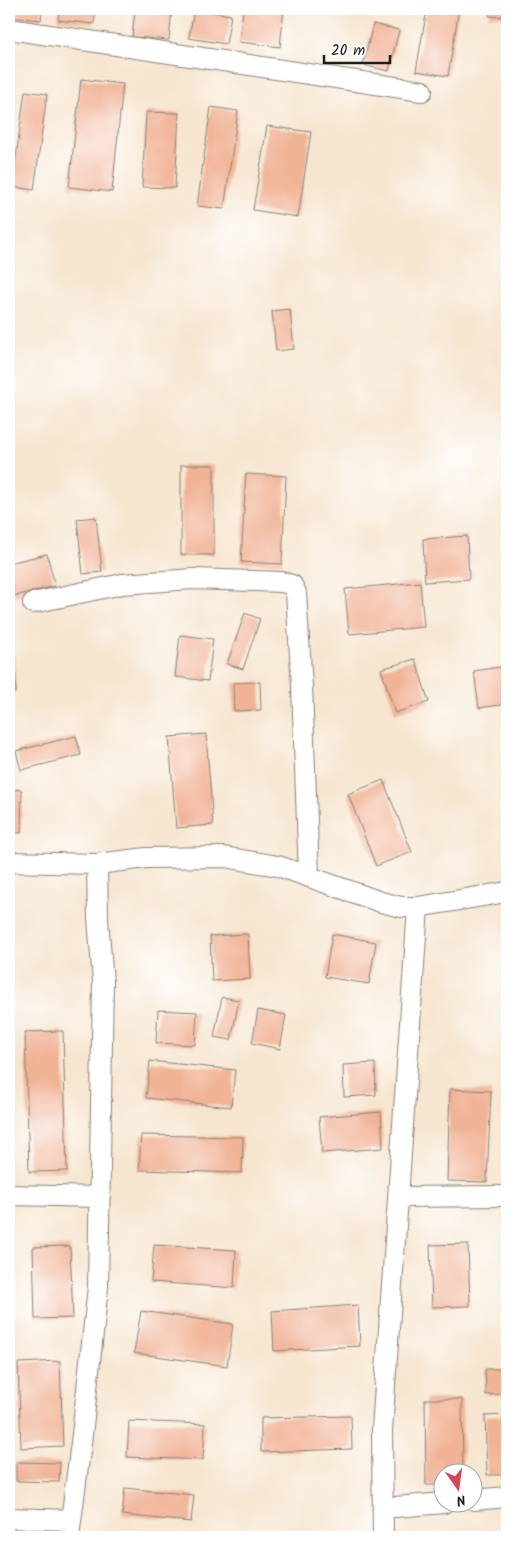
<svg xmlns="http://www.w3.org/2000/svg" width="516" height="1546" viewBox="0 0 516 1546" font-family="Kalam,sans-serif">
  <rect width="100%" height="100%" fill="#fff"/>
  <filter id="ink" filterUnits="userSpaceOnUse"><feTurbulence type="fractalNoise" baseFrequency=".02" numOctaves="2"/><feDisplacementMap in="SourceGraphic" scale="10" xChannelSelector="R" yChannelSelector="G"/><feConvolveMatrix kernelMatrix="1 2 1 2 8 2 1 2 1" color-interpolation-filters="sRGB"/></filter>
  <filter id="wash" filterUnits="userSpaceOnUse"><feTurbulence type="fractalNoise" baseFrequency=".0096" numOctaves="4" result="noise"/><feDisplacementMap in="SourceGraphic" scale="20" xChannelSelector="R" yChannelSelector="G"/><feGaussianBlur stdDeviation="1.12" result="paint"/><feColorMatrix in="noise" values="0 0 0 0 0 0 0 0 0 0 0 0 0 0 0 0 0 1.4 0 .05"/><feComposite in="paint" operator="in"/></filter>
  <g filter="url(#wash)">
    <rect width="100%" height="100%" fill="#f6e5cf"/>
    <g id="blocks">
      <path fill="#f1b396" d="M9,9h33l-1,11 -32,-3z
        M59,9h37l-2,15 -36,-4z
        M135,9h37l-3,31 -37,-3z
        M194,9l37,6 -5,29 -37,-6z
        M243,9h41l-4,38 -41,-5z
        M427,9h32l-11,67 -32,-5z
        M490,9h17v8l-18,-1z
        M373,24l26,6 -10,41 -26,-6z
        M81,79l42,5 -11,108 -43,-5z
        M25,91l22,3 -13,96 -22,-3z
        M211,107l27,4 -14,98 -27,-3z
        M146,112l33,1 -4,75 -33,-1z
        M267,126l44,6 -13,85 -45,-7z
        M290,309l4,40 -18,2 -4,-40z
        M181,465h33v90h-33z
        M246,474l40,2 -4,88 -41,-2z
        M96,517l6,55 -19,2 -6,-55z
        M467,536l2,43 -44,3 -2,-43z
        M47,554l8,32 -40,10 -6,-23v-10z
        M420,582l4,45 -75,7 -4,-45z
        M245,613l15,6 -17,50 -16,-5z
        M180,635l33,4 -5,42 -33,-4z
        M9,653h5l2,39 -7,1z
        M415,659l14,43 -34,11 -14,-44z
        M507,666v38l-28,4 -5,-37z
        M260,682l1,28 -27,1 -1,-28z
        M206,734l7,91 -37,3 -7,-91z
        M76,736l5,19 -60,15 -5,-19z
        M383,780l29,72 -36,14 -28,-72z
        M9,789l13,1 -1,43 -12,-1z
        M248,934l2,45 -38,2 -2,-45z
        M332,934l44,8 -7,42 -44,-7z
        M222,997l17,3 -8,40 -17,-3z
        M158,1010l39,2 -2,33 -39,-2z
        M258,1010l28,5 -6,34 -28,-6z
        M63,1031l4,140 -38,1 -4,-140z
        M150,1061l85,9 -4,37 -85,-9z
        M375,1063l1,32 -32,2 -1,-32z
        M450,1089l41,2 -4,91 -40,-1z
        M381,1112l2,36 -61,5 -3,-36z
        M141,1135l102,2 -1,36 -103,-3z
        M468,1244l2,62 -38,1 -2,-62z
        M154,1245l82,5 -2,38 -83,-6z
        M70,1246l3,72 -38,1 -2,-72z
        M358,1305l2,41 -86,5 -2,-40z
        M141,1311l92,13 -6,42 -93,-13z
        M60,1361l3,85 -42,2 -3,-85z
        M485,1369h22v25l-21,1z
        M425,1399h37l1,75h-19v11h-18z
        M507,1415v60h-20l-2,-59z
        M351,1416l1,33 -91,3v-34z
        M129,1421l76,3 -2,36 -76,-3z
        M16,1462l44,1 -1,19 -43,-1z
        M125,1488l69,7 -3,27 -69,-7z"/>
    </g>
  </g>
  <g filter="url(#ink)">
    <use href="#blocks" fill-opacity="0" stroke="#898076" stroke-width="1"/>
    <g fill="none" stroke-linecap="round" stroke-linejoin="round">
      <defs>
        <path id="street" d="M9,29l413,62
          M33,603l89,-19 71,-5 89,3 10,3 4,8 6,93 7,191
          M9,862l88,2 49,-6 78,-1 54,9 103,36 20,5h17
          M9,1195l91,2
          M398,1197l109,-1
          M474,1500l33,-3
          M383,1508l61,-5
          M9,1518l62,2
          M69,1537l13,-102 16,-148 5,-305 -5,-63 -1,-55
          M383,1537l-1,-107 36,-523 89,-15"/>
      </defs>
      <use href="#street" stroke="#898076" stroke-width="22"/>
      <use href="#street" stroke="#fff" stroke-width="20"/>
    </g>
  </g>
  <rect width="516" height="1546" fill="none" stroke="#fff" stroke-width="30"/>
  <g transform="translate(458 1488) rotate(166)"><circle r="24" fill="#ffffff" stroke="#a4a4a4"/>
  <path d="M0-4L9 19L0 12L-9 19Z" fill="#d1495b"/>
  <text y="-8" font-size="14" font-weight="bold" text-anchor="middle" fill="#1c1c1c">N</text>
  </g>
  <path d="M324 55v8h66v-8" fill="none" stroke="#1c1c1c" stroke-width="2.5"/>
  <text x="331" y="55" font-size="15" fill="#1c1c1c" stroke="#ffffff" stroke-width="4" paint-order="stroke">20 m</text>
</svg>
